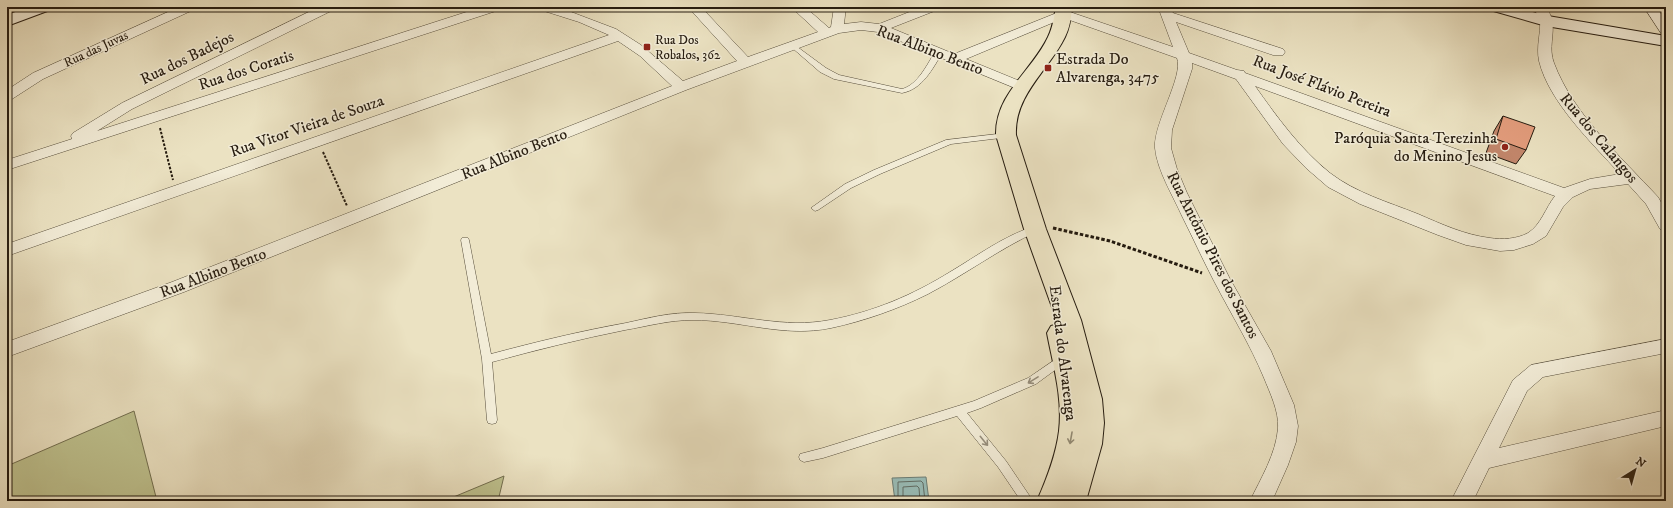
<svg xmlns="http://www.w3.org/2000/svg" width="1673" height="508" viewBox="0 0 1673 508" font-family="'IM FELL DW Pica',serif">
  <rect width="100%" height="100%" fill="#ebe2c2"/>
  <filter id="stains"><feTurbulence type="fractalNoise" baseFrequency=".005" numOctaves="4"/><feColorMatrix values="0 0 0 0 .2 0 0 0 0 .09 0 0 0 0 .02 0 0 0 .5 -.17"/></filter>
  <radialGradient id="worn" r=".72"><stop offset=".6" stop-color="#630" stop-opacity="0"/><stop offset="1" stop-color="#630" stop-opacity=".3"/></radialGradient>
  <path fill="#bec18e" stroke="#726e4f" d="M134,411l23,90h-150v-35z
    M504,476l-6,25h-54z"/>
  <path fill="#99bdb8" stroke="#6b7d75" d="M926,477l3,24h-34l-3,-23z"/>
  <g fill="none" stroke-linecap="round" stroke-linejoin="round">
    <path stroke="#606c64" stroke-width="1" d="M898,501v-19l23,-1 2,2 2,18
      M903,501v-14l14,-1 2,2 1,13"/>
    <defs>
      <path id="lane" d="M792,43l34,25 13,7 63,14c16,-4 26,-26 34,-39h3l4,2c-11,17 -20,37 -41,41l-68,-14 -14,-7 -30,-26v-2z
        M1006,133h3l1,2 -1,2 -58,7 -71,30 -29,14 -33,22 -3,1 -4,-3 34,-24 29,-14 72,-30z
        M1035,226l3,1 1,2 -1,2c-39,18 -72,43 -110,63 -30,15 -64,27 -97,34 -47,10 -91,-8 -138,-8 -24,0 -45,6 -68,10 -45,9 -89,20 -133,32l5,58 -1,3 -4,1 -4,-1 -1,-3 -5,-61 -21,-119 1,-2h6l1,2 22,114c45,-12 90,-23 135,-31 23,-5 45,-11 69,-10 46,1 89,16 135,7 43,-8 83,-25 120,-48 27,-16 55,-37 85,-46z
        M1062,355l4,1 1,3 -1,3 -30,22 -55,24 -14,5 39,48 27,40h-12l-23,-34 -41,-51 -134,42 -19,4 -4,-2 -1,-3 1,-3 23,-6 151,-47 54,-23z"/>
      <path id="street" d="M179,7h16l-2,3 -150,69 -31,20 -5,1v-10l26,-17z
        M319,7h16l-2,3 -201,99 -35,22 385,-124h19l-2,3 -492,160v-10l65,-21 -1,-3 2,-3 49,-30z
        M539,7h19l58,22 25,16 42,36 54,-20 -49,-54h13l47,50 70,-25 -27,-25h14l24,21 2,-1 3,-20h12l-2,17 17,-2 18,2 43,-17h17l-2,3 -46,18 63,26 110,-44 109,37 -15,-40h12l3,6 110,36 2,3 -2,3h-10l-97,-33 13,31 48,17 7,1 1,2 319,115 26,-9 30,-5c-28,-31 -71,-72 -81,-113 -3,-15 2,-28 1,-40 -1,-4 -5,-10 -6,-14h12c2,4 6,9 6,14 3,13 -4,27 2,42 19,51 67,94 104,134l8,14v20l-6,-2 -14,-25 -18,-20 -38,5 -17,8 -10,10 -17,29 -13,8 -19,6 -14,1 -34,-6 -28,-10 -78,-31 -32,-17 -22,-19 -23,-24 -47,-65 -44,-16v6l-20,61 -1,18 6,21 10,24 43,86 41,72 23,54 4,21 -2,16 -8,23 -16,36h-22c11,-23 26,-47 28,-73 1,-17 -8,-35 -14,-50 -14,-34 -33,-64 -50,-97 -11,-21 -21,-43 -32,-65 -9,-20 -25,-46 -27,-68 -2,-24 29,-72 22,-90l-113,-40 -98,41 61,25 2,3 -2,3 -5,1 -144,-59 -17,-2 -22,3 -153,57 -502,202 -177,65v-15l165,-60 500,-196 -32,-30 -22,-15 -611,215v-12l602,-209 -30,-13 -38,-12zM1255,86l300,110c-9,11 -14,29 -27,37 -11,6 -26,7 -38,5 -25,-3 -49,-14 -72,-24 -30,-12 -62,-21 -88,-41 -30,-24 -53,-56 -75,-87z
        M1295,7h14v1l-2,3c-5,1 -9,1 -12,-4z
        M1644,7h12l10,14v13l-5,-1z
        M1666,339v14l-123,24 -16,14 -28,57 167,-38v16l-177,42 -16,33h-22l62,-121 18,-15z"/>
      <path id="secondary" d="M29,7h23l-2,3 -43,16v-11z
        M1488,7h26l34,9 118,20v10l-120,-20 -56,-16z"/>
      <path id="primary" d="M1056,7h16c-1,11 -2,20 -7,30 -16,33 -51,58 -49,98l30,94 35,91 21,79 2,24 -2,21 -16,57h-49c10,-23 19,-46 22,-70 4,-33 -6,-66 -12,-98l4,-7 7,-2 -34,-95 -28,-94c-1,-41 36,-64 52,-98 5,-10 6,-20 8,-30z"/>
    </defs>
    <use href="#lane" stroke="#574e3c" stroke-width="1"/>
    <use href="#street" stroke="#574e3c" stroke-width="1"/>
    <use href="#secondary" stroke="#261c10" stroke-width="2"/>
    <use href="#primary" stroke="#261c10" stroke-width="2"/>
    <path stroke="#261c10" stroke-width="2" stroke-dasharray="2.5 1.5" stroke-linecap="butt" d="M160,128l13,52
      M323,152l24,54"/>
    <path stroke="#261c10" stroke-width="3" stroke-dasharray="3.5 2" stroke-linecap="butt" d="M1053,228l57,13 92,32"/>
    <use href="#lane" fill="#f2ecd7" fill-rule="evenodd"/>
    <use href="#street" fill="#f2ecd7" fill-rule="evenodd"/>
    <use href="#secondary" fill="#f2ecd7" fill-rule="evenodd"/>
    <use href="#primary" fill="#ebe2c2" fill-rule="evenodd"/>
  </g>
  <path fill="#c2866b" stroke="#261c10" d="M1503,116l23,34 -10,14 -30,-11 8,-22z"/>
  <path fill="#e29c7c" stroke="#261c10" d="M1503,116l32,11 -9,23 -30,-11z"/>
  <defs><path id="oneway-shaft" d="M-6 0H5M1.5-3L5.5 0L1.5 3" fill="none" stroke-width="1.6" stroke-linecap="round" stroke-linejoin="round"/></defs>
  <g stroke="#968e7d">
    <use href="#oneway-shaft" transform="translate(1033 380) rotate(148)"/>
    <use href="#oneway-shaft" transform="translate(984 441) rotate(51)"/>
  </g>
  <use stroke="#928972" href="#oneway-shaft" transform="translate(1071 438) rotate(100)"/>
  <g fill="#8f2418" stroke="#f2ecd7" stroke-width="1.5">
    <rect x="643" y="43" width="8" height="8" rx="2"/>
    <rect x="1044" y="64" width="8" height="8" rx="2"/>
    <circle cx="1505" cy="147" r="4"/>
  </g>
  <g text-anchor="middle" dominant-baseline="central" stroke-width="3" stroke-linejoin="round" paint-order="stroke">
    <g font-size="13" fill="#261c10" stroke="#f2ecd7" text-anchor="start">
      <text x="655" y="40">Rua Dos<tspan x="655" dy="15">Robalos, 362</tspan></text>
    </g>
    <g font-size="13" fill="#261c10" stroke="#f2ecd7">
      <text transform="translate(96 49) rotate(-25)">Rua das Juvas</text>
    </g>
    <g font-size="16" fill="#261c10" stroke="#f2ecd7">
      <text transform="translate(930 50) rotate(21)">Rua Albino Bento</text>
      <text transform="translate(187 58) rotate(-26)">Rua dos Badejos</text>
      <text transform="translate(246 70) rotate(-18)">Rua dos Coratis</text>
      <text transform="translate(1322 86) rotate(21)">Rua José Flávio Pereira</text>
      <text transform="translate(307 126) rotate(-19)">Rua Vitor Vieira de Souza</text>
      <text transform="translate(1599 138) rotate(50)">Rua dos Calangos</text>
      <text transform="translate(514 154) rotate(-22)">Rua Albino Bento</text>
      <text transform="translate(1213 255) rotate(63)">Rua Antônio Pires dos Santos</text>
      <text transform="translate(213 273) rotate(-21)">Rua Albino Bento</text>
      <text transform="translate(1063 353) rotate(83)">Estrada do Alvarenga</text>
    </g>
    <g font-size="16" fill="#261c10" stroke="#f2ecd7" text-anchor="start">
      <text x="1056" y="59">Estrada Do<tspan x="1056" dy="18">Alvarenga, 3475</tspan></text>
      <text x="1497" y="138" text-anchor="end">Paróquia Santa Terezinha<tspan x="1497" dy="18">do Menino Jesus</tspan></text>
    </g>
  </g>
  <rect width="1673" height="508" fill="none" stroke="#ebe2c2" stroke-width="24"/>
  <rect x="8" y="8" width="1657" height="492" fill="none" stroke="#261c10" stroke-width="2"/>
  <rect x="12" y="12" width="1649" height="484" fill="none" stroke="#261c10"/>
  <g transform="translate(1635 470) rotate(37)" stroke="#f2ecd7" stroke-width="3" paint-order="stroke">
  <path d="M0-3L7 15L0 10L-7 15Z" fill="#261c10"/>
  <text y="-6" font-size="11" font-weight="bold" text-anchor="middle" fill="#261c10">N</text>
  </g>
  <rect width="100%" height="100%" filter="url(#stains)"/>
  <rect width="100%" height="100%" fill="url(#worn)"/>
</svg>
